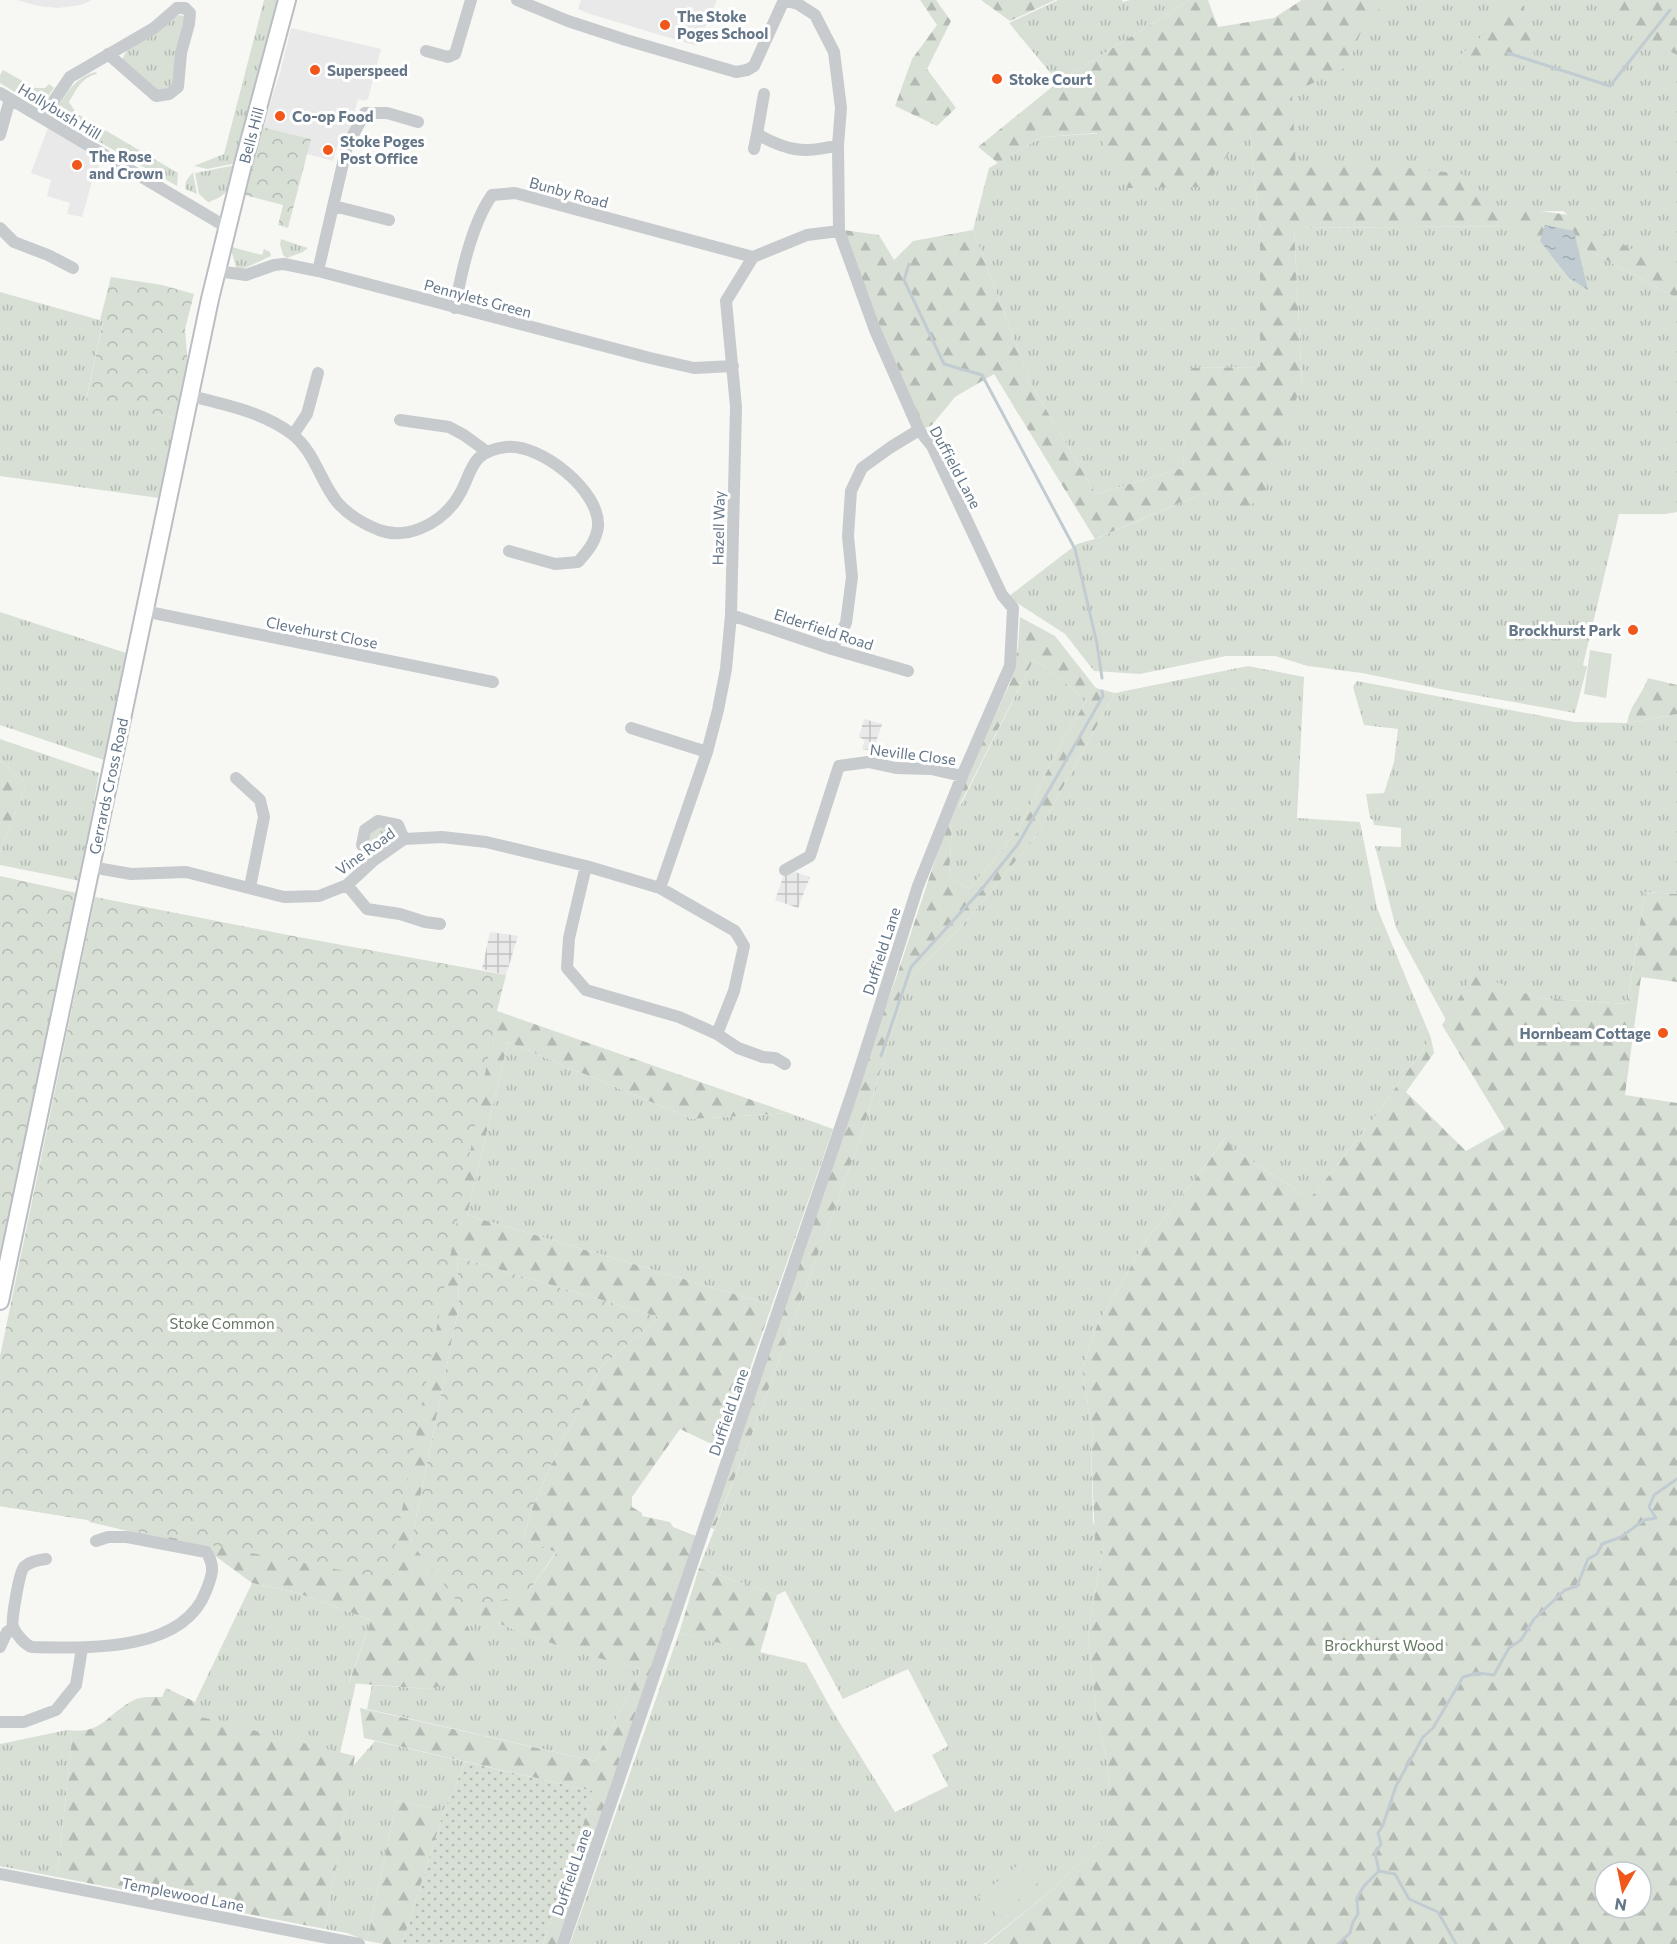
<svg xmlns="http://www.w3.org/2000/svg" width="1677" height="1944" viewBox="0 0 1677 1944" font-family="Commissioner,sans-serif">
  <defs>
    <pattern id="industrial-grid" width="8" height="8" patternUnits="userSpaceOnUse" patternTransform="scale(1.5)"><rect width="8" height="8" fill="#e8e9e8"/><path d="M0 4h8M4 0v8" fill="none" stroke="#c0c1c2"/></pattern>
    <pattern id="grass-tufts" width="24" height="20" patternUnits="userSpaceOnUse" patternTransform="scale(1.5)"><rect width="24" height="20" fill="#d8e0d5"/><path d="M3 7l-1-3M5 7V3M7 7l1-3M15 17l-1-3M17 17v-4M19 17l1-3" fill="none" stroke="#b3bab3"/></pattern>
    <pattern id="forest-firs" width="22" height="20" patternUnits="userSpaceOnUse" patternTransform="scale(1.5)"><rect width="22" height="20" fill="#d8e0d5"/><path d="M5 1l3.5 6h-7zM16 11l3.5 6h-7z" fill="#b3bab3"/></pattern>
    <pattern id="park-crowns" width="20" height="18" patternUnits="userSpaceOnUse" patternTransform="scale(1.5)"><rect width="20" height="18" fill="#d8e0d5"/><path d="M2 6a3 3 0 1 1 6 0M12 15a3 3 0 1 1 6 0" fill="none" stroke="#b3bab3"/></pattern>
    <pattern id="garden-dots" width="8" height="8" patternUnits="userSpaceOnUse" patternTransform="scale(1.5)"><rect width="8" height="8" fill="#d8e0d5"/><path d="M2 2h.1M6 6h.1" fill="none" stroke="#b3bab3" stroke-width="1.8" stroke-linecap="round"/></pattern>
    <pattern id="water-ripples" width="26" height="14" patternUnits="userSpaceOnUse" patternTransform="scale(1.5)"><rect width="26" height="14" fill="#c1ccd2"/><path d="M2 4q2-2 4 0t4 0M15 11q2-2 4 0t4 0" fill="none" stroke="#a0aab0"/></pattern>
  </defs>
  <rect width="100%" height="100%" fill="#f7f8f4"/>
  <path fill="#e8e9e8" d="M17,0h75l-11,5 -23,3 -20,-2z
    M581,0h136l-20,46 -107,-32 -12,-5z
    M291,28l90,21 -13,50 -4,2 -6,-2 -13,50 -8,-2 -4,14 -26,-7 3,-15 -48,-12 18,-54z
    M48,128l54,32 -11,25 -9,32 -15,-3 3,-11 -23,-7 4,-16 -20,-7z"/>
  <path fill="url(#industrial-grid)" d="M864,719l18,5 -9,27 -11,-2 3,-9 -6,-3z
    M786,869l24,8 -12,31 -23,-8z
    M490,932l28,4 -12,39 -24,-6z"/>
  <path fill="url(#grass-tufts)" d="M264,0h16l-43,163 -30,6 -13,-3 30,-12z
    M1058,0h64l1,2 7,-2h60l-132,82 -49,-59z
    M1302,0h375v282l-63,-27 -51,-44 -271,4 -18,-197z
    M180,15l4,1 3,5 -15,66 -17,5 -33,-33 7,-12 44,-30z
    M3,70l32,18h10l4,-4 5,4 -9,12 -9,5 -36,-22v-8z
    M96,72l1,2c-16,4 -20,15 -28,28l7,11 102,60 -1,13 -118,-67 -4,-5 1,-5c11,-16 20,-33 40,-37z
    M1249,124l11,106v137l-71,1 -6,100 -87,26 -65,-110 -58,-154 16,-62 53,-31z
    M236,165c-6,20 -6,31 -28,37l-9,-8 -4,-21z
    M193,172v1l4,21 -12,-5 1,-8z
    M1518,226l55,58 11,-36 93,50v214l-11,2h-47l-36,151 4,2 -12,46 -135,-24 -78,-16 -54,-7 -33,-10h-49l-86,18 -46,-3 -29,-37 -57,-37 69,-53 21,-6 105,-45 42,14 57,-125 -8,-154z
    M281,239l27,9 -5,4 -16,6 -4,-3 -3,-11z
    M232,247l30,8 2,-6 6,3 1,4 -28,13 -7,-1 -5,-19z
    M0,292l103,29 -17,79 89,18 -16,80 -159,-22z
    M0,612l126,41 -22,107 -104,-35z
    M1034,659l53,41 -24,39 -46,93 -48,57 -20,-13 3,-51 -5,-1 7,-20 6,2z
    M1248,666l56,11 -7,141 63,4 17,86 54,130 -57,80 -58,74 -5,4 -7,-1 -71,-46 -8,-11 -34,47 -43,52 -50,86 -16,45 11,68 -2,8 2,78 10,25 -15,88 8,77 11,49 3,27v38l-10,15 -47,48 -67,54 -4,1h-412l109,-311 127,30 24,44 65,105 53,-26 -16,-31 16,-9 -40,-77 -65,30 -58,-108 -8,4 -78,-27 50,-126 111,-303 47,-157 62,-64 67,-82 79,-143z
    M1357,681l217,41 53,1 50,-9v180l-32,-2 -18,112 -88,-6 -65,-23 -28,45 -50,-92 -21,-82 26,1v-19l-27,-3 -1,-5 -3,-2 -4,-24 18,-1 10,-31 4,-33 -34,-4 -11,-38z
    M0,739l99,34 -19,108 -80,-16v-13l26,-68 -26,-24z
    M390,826l6,6 -1,8 -17,12 -7,-2 -5,-10 8,-12z
    M508,1042l184,77 97,-6 44,16 -61,176 -305,-90z
    M252,1583l46,10 73,27 -22,62 7,1 -16,70 -148,-38 3,-13z
    M464,1621h28l78,29 71,19 -46,92 -228,-52 5,-24 57,4 53,-35z
    M67,1730l5,9 -15,138 -57,-11v-122z
    M375,1741l91,21 -22,49 -47,-11 -30,141 -20,-8 -22,-4 28,-163z"/>
  <path fill="url(#forest-firs)" fill-rule="evenodd" d="M920,0h16l15,21 -24,48 29,39 -19,18 -42,-20 17,-47 25,-34z
    M981,0h74l-45,21z
    M1190,0h18l10,27 56,-9 28,-18h95l-30,16 -20,51 -55,26 4,75 78,-4 88,10 22,30 86,11 107,59v24l-93,-50 -10,37 -57,-59 -223,2 8,154 -39,116 -18,10 -42,-15 -108,46 -101,-165 -39,23 -23,28 -9,4 -46,-99 -33,-100 35,5 15,25 19,-19 60,-11 58,154 65,110 87,-26 5,-100 72,-1v-137l-11,-105 -44,62 -77,1 -31,-55 -55,4 -44,26 -20,-16 80,-65z
    M1503,0h19l13,59 -84,4 44,-38z
    M1611,0h66v55l-63,-34z
    M1020,617l35,19 41,52 19,5 -79,143 -67,82 -62,64 -47,157 -111,303 -35,87 -6,-2 136,-409 52,-140 51,-154 5,1 -3,51 20,13 48,-57 46,-93 24,-39 -53,-41 -75,147 -5,-2 56,-121 8,-36z
    M1648,678l29,7v29l-50,9c3,-18 15,-28 21,-45z
    M0,760l26,24 -26,68z
    M1645,892l32,2v88l-36,-5 -16,118 52,8v841h-691l67,-55 47,-48 10,-15v-38l-3,-27 -11,-49 -8,-77 15,-88 -8,-4 -4,-99 2,-8 -11,-68 16,-45 50,-86 43,-52 35,-48 7,12 71,46 7,1 5,-4 58,-74 57,-80 3,15 -28,39 60,59 39,-22 -63,-104 32,-51 65,24 88,6zM1605,1872h36v36h-36z
    M427,983l70,28 292,102 -97,6 -184,-77 -41,173 305,90 -50,144 -42,-20 -48,68v10l10,6v3l28,6 3,5 23,9 -138,408h-15l49,-146v-7l-228,-53 -4,-30 235,53 46,-92 -66,-17 -83,-31h-27l17,33 -1,20 -52,15 -80,-6 22,-63 -73,-27 -46,-10 -45,-33 -117,-28 -1,-2 -89,-14v-150zM457,1257l202,60 -59,51 -23,48 -14,23 -30,67 -10,33 33,14 -29,40 -116,-50 48,-238z
    M699,1568l78,27 -17,58 -81,-20z
    M166,1688l29,14 -2,13 162,41 -30,173 -268,-52 15,-138 -5,-9c37,5 40,-17 67,-30 7,-4 20,-3 28,-3z
    M397,1800l47,11 -42,133h-19l-16,-3z"/>
  <path fill="url(#park-crowns)" d="M262,127l49,12 -23,89 -10,-3 5,-20 -39,-10z
    M111,277l51,8 32,9 -9,35 3,38 -13,51 -89,-17 17,-79 -3,-2z
    M0,876l77,17 -77,370z
    M95,897l198,39 213,39 -9,36 -107,562 4,2 -2,5 -302,-58 -2,-2 -88,-14v-150z
    M457,1257l202,60 -59,51 -23,48 -14,23 -30,67 -10,33 33,13 -29,41 -62,18 -54,-68 48,-238z"/>
  <path fill="url(#garden-dots)" d="M466,1762l126,29v7l-49,146h-141l42,-133z"/>
  <path fill="#d8e0d5" d="M1590,650l22,4 -6,44 -22,-4z
    M1023,1861l17,20 -41,36 -21,-20z"/>
  <path fill="url(#water-ripples)" d="M1545,225l29,6 14,59 -19,-12 -29,-37z"/>
  <g fill="none" stroke-linecap="round" stroke-linejoin="round">
    <path stroke="#c1ccd2" stroke-width="3" d="M1508,53l102,33 60,-76
      M909,264l-5,16 40,84 38,11 93,174 22,95 5,34
      M881,1056l30,-89 70,-77 37,-46 85,-148 -1,-5
      M1379,1871l16,3 14,25 29,13 18,32
      M1338,1944l12,-11 3,-11 5,-8 -1,-16 7,-12 15,-15 -4,-18 6,-9 -3,-11 5,-8 13,-39 27,-49 10,-9 30,-51 15,-4 16,2 15,-27 12,-8 13,-21 31,-29 12,-4 11,-27 9,-5 5,-10 19,-7 23,-17 12,-2 -7,-11 5,-12 23,-16"/>
    <defs>
      <path id="major" d="M0,1301l210,-1002 33,-135 44,-164"/>
    </defs>
    <use href="#major" stroke="#babec2" stroke-width="20"/>
    <path stroke="#c7cbce" stroke-width="12" d="M517,0l51,21 58,19 110,32 11,-2 7,-4 30,-66
      M426,51l22,6 7,-3 16,-54
      M0,93l228,135
      M764,94l-7,40c30,17 48,20 81,11
      M44,119l11,-20 15,-22 84,-49 23,-20h8l5,5 -1,11 -8,29 -3,34 -9,7 -13,2 -48,-42
      M0,135l10,-36
      M754,149l3,-15
      M334,206l55,14
      M0,228l14,14 34,13 25,13
      M217,271l29,4 28,-10 10,-1 34,7 332,87 44,10 39,-2
      M318,271l29,-125 18,-33h22l31,9
      M455,308c6,-35 16,-83 37,-113l23,-2 238,64
      M191,396c35,9 72,16 101,38 23,18 28,47 45,68 10,12 27,22 42,28 27,10 58,-5 75,-27 20,-26 11,-51 52,-56 34,-4 95,44 92,80 -2,14 -10,24 -20,35l-23,2 -46,-13
      M400,420l49,7 15,8 22,16
      M293,435l14,-21 11,-41
      M144,611l349,71
      M731,615l101,34 76,22
      M832,649l14,-26 6,-46 -4,-41 3,-45 11,-23 29,-21 28,-17
      M631,728l76,24
      M236,778l24,22 4,17 -14,70
      M374,860l-12,-15 3,-15 13,-9 20,4 6,14
      M586,866l-17,72 -2,30 19,22 93,27 38,17 21,14 25,9 12,1 10,6
      M91,867l40,7 55,-2 98,25 35,-1 28,-11 27,-25 30,-21 38,-2 44,5 100,24 74,22 75,43 9,15 -10,45 -17,43
      M785,870l25,-14 29,-90 29,-4 28,6 35,1 31,7
      M347,885l20,24 33,5 25,8 15,2
      M660,888l47,-136 11,-42 8,-41 5,-54 5,-208 -10,-106 27,-44 54,-22 32,-4
      M46,1559c-8,1 -17,3 -22,8 -5,6 -13,54 -11,60 3,7 12,18 19,20 54,1 151,6 174,-56 6,-15 10,-25 0,-39l-79,-15h-19l-12,4
      M0,1647l7,-15 6,-4
      M0,1722h24l32,-12 20,-25 6,-37
      M0,1874l359,70
      M563,1944l292,-860 63,-198 44,-110 48,-110 3,-58 -11,-13 -70,-149 -13,-16 -44,-100 -36,-99 -1,-86 3,-37 -7,-56 -19,-37 -17,-11 -14,-4"/>
    <use href="#major" stroke="#fff" stroke-width="16"/>
  </g>
  <g fill="#f1571b" stroke="#fff" stroke-width="2">
    <circle cx="665" cy="25" r="6"/>
    <circle cx="315" cy="70" r="6"/>
    <circle cx="997" cy="79" r="6"/>
    <circle cx="280" cy="116" r="6"/>
    <circle cx="328" cy="150" r="6"/>
    <circle cx="77" cy="165" r="6"/>
    <circle cx="1633" cy="630" r="6"/>
    <circle cx="1663" cy="1033" r="6"/>
  </g>
  <g text-anchor="middle" dominant-baseline="central" stroke-width="6" stroke-linejoin="round" paint-order="stroke">
    <g font-size="15" font-weight="bold" fill="#647688" stroke="#fff" text-anchor="start">
      <text x="677" y="16">The Stoke<tspan x="677" dy="17">Poges School</tspan></text>
      <text x="327" y="70">Superspeed</text>
      <text x="1009" y="79">Stoke Court</text>
      <text x="292" y="116">Co-op Food</text>
      <text x="340" y="141">Stoke Poges<tspan x="340" dy="17">Post Office</tspan></text>
      <text x="89" y="156">The Rose<tspan x="89" dy="17">and Crown</tspan></text>
      <text x="1621" y="630" text-anchor="end">Brockhurst Park</text>
      <text x="1651" y="1033" text-anchor="end">Hornbeam Cottage</text>
    </g>
    <g font-size="15" fill="#647688" stroke="#fff">
      <text transform="translate(60 111) rotate(31)">Hollybush Hill</text>
      <text transform="translate(251 135) rotate(-75)">Bells Hill</text>
      <text transform="translate(569 192) rotate(15)">Bunby Road</text>
      <text transform="translate(478 298) rotate(15)">Pennylets Green</text>
      <text transform="translate(956 467) rotate(62)">Duffield Lane</text>
      <text transform="translate(718 528) rotate(-89)">Hazell Way</text>
      <text transform="translate(824 629) rotate(18)">Elderfield Road</text>
      <text transform="translate(322 632) rotate(11)">Clevehurst Close</text>
      <text transform="translate(913 754) rotate(7)">Neville Close</text>
      <text transform="translate(108 786) rotate(-78)">Gerrards Cross Road</text>
      <text transform="translate(365 851) rotate(-36)">Vine Road</text>
      <text transform="translate(881 951) rotate(-72)">Duffield Lane</text>
      <text transform="translate(728 1412) rotate(-71)">Duffield Lane</text>
      <text transform="translate(571 1872) rotate(-71)">Duffield Lane</text>
      <text transform="translate(183 1894) rotate(11)">Templewood Lane</text>
    </g>
    <g font-size="15" fill="#647960" stroke="#fff">
      <text x="222" y="1323">Stoke Common</text>
      <text x="1384" y="1645">Brockhurst Wood</text>
    </g>
  </g>
  <g transform="translate(1623 1890) rotate(189)"><circle r="28" fill="#ffffff" stroke="#c1c8cf" stroke-width="1.5"/>
  <path d="M0-4.5L10 22L0 15L-10 22Z" fill="#f1571b"/>
  <text y="-9" font-size="16" font-weight="bold" text-anchor="middle" fill="#647688">N</text>
  </g>
</svg>
